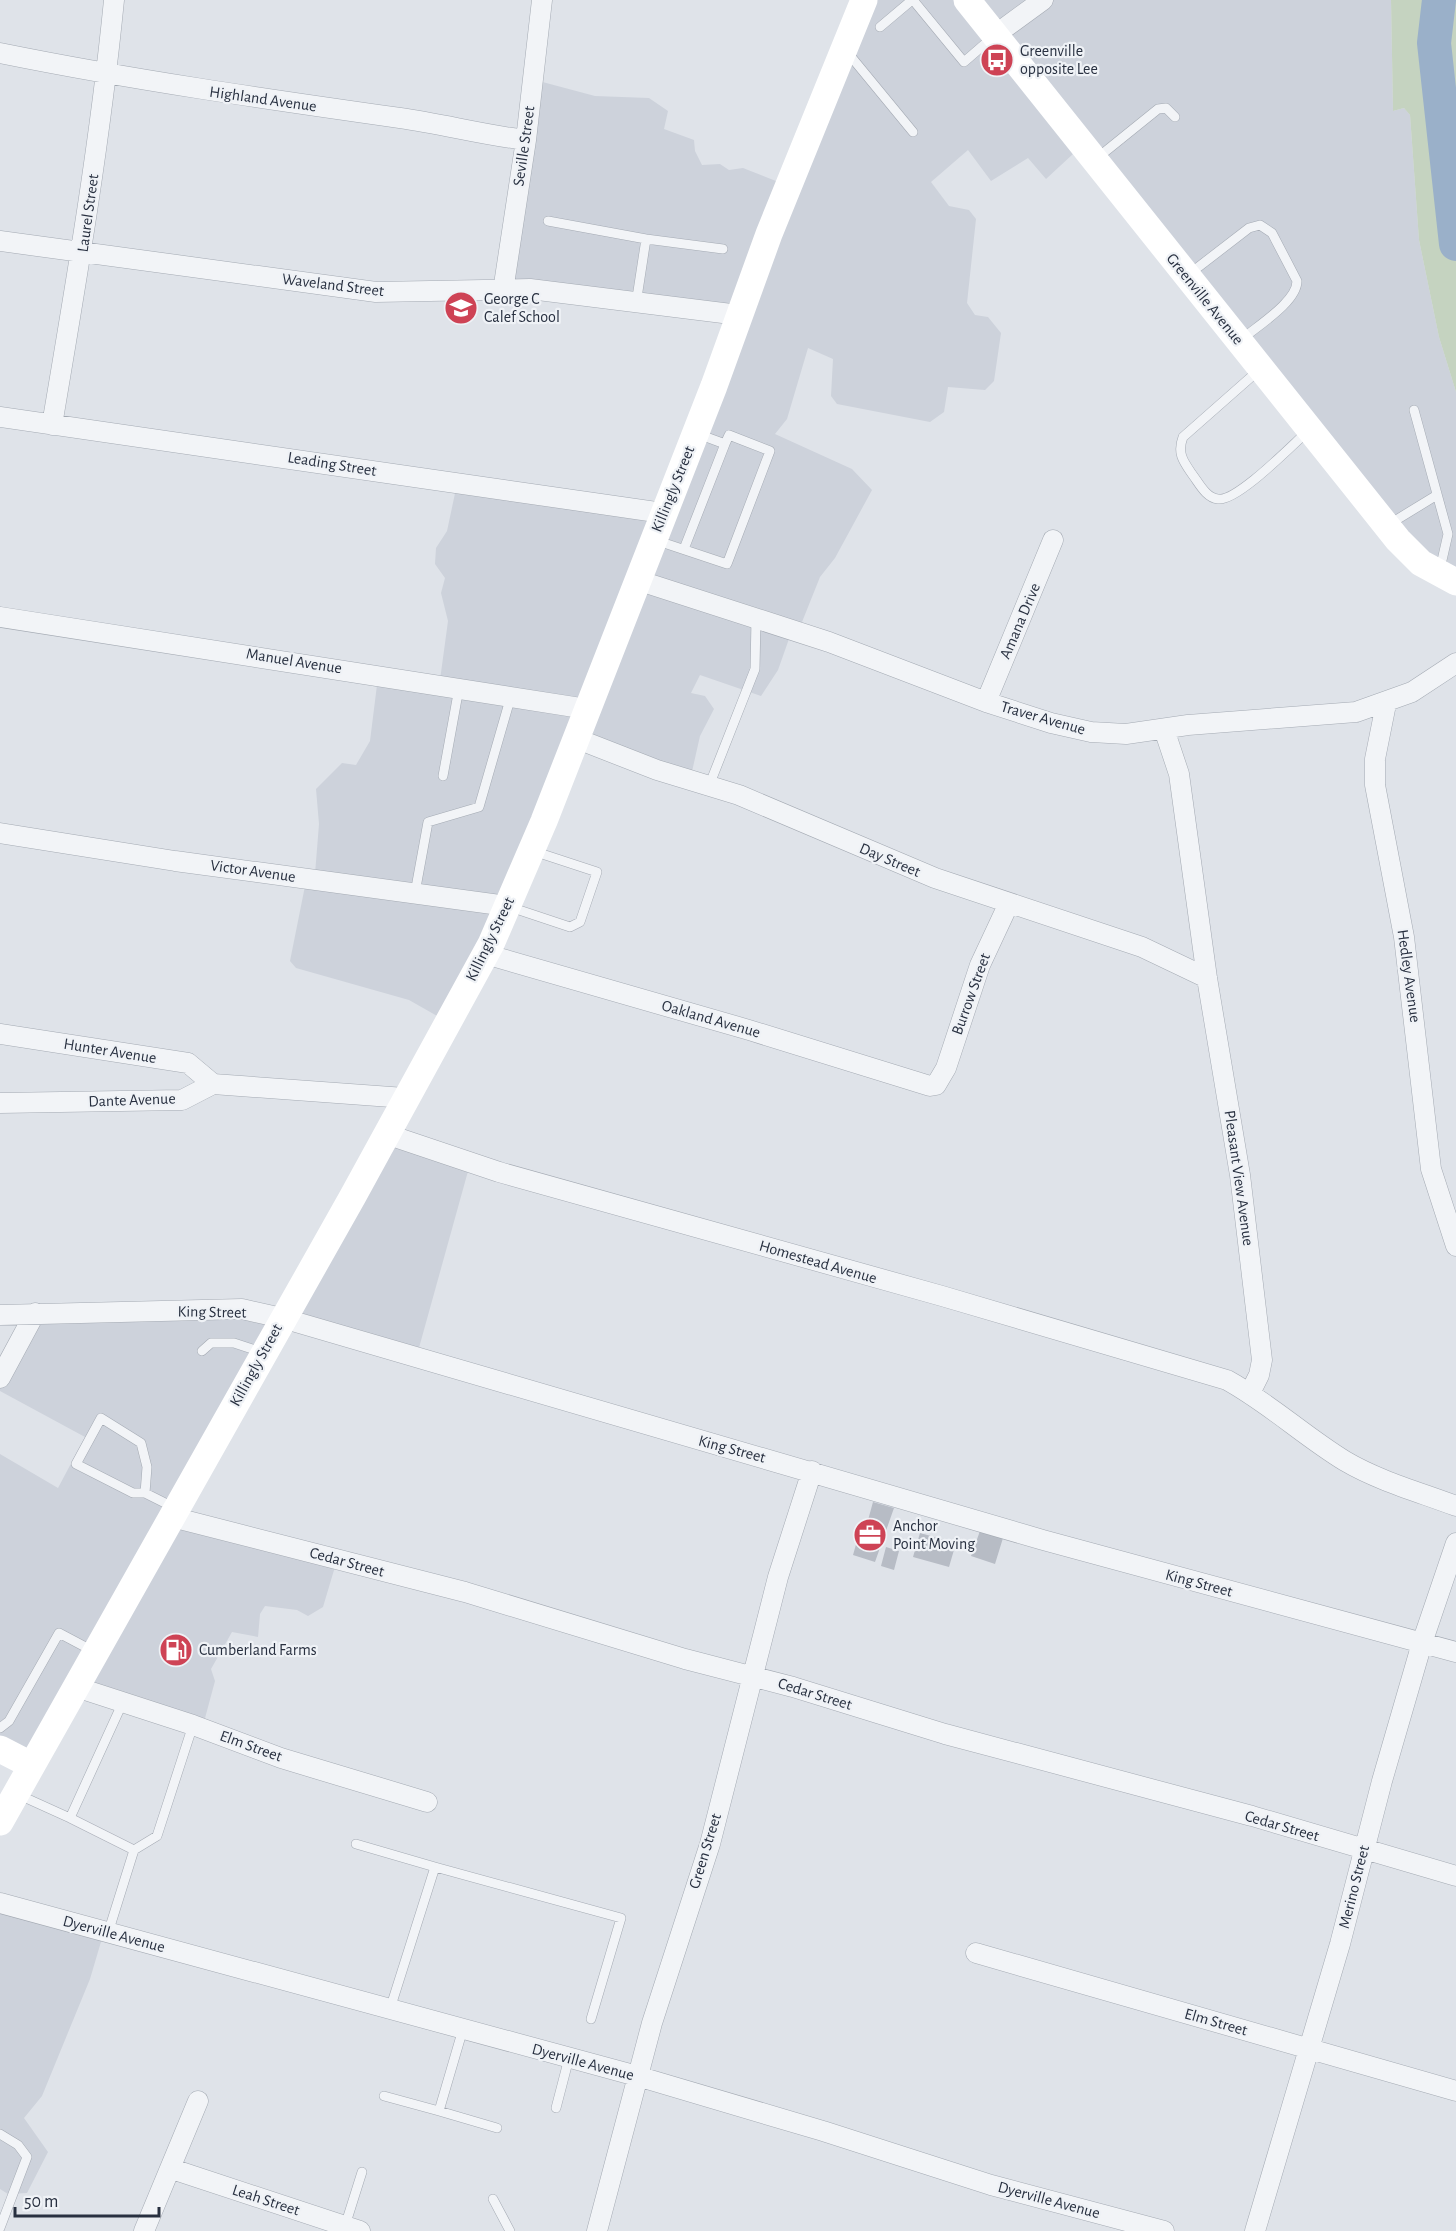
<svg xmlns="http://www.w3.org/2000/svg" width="1456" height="2231" viewBox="0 0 1456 2231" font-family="'Alegreya Sans',sans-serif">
  <rect width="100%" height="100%" fill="#dfe3e9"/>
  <path fill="#cdd2db" d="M868,0h523l2,111 11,-3 6,7 9,125 20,97 17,55v198l-383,-436 -27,25 -18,-21 -37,23 -23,-31 -37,32 18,24 20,4 7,9 -9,84 8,12 13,2 13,16 -7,48 -9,9 -37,-3 -4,25 -14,10 -93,-18 -6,-8 2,-37 -25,-11 -21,71 -12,15 77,35 20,21 -37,68 -15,19 -22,55 -8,4 -12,34 -17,26 -61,-21 -9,18 14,3 9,13 -14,27 -9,40 -108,-37 -137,282 -37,-21 -113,-32 -6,-7 16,-80 9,-7 4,-50 -3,-35 26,-26 14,2 14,-24 8,-64 62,3 8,-59 -7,-28 4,-15 -10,-14 1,-16 11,-17 10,-47 201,29 80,-198 -227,-26 24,-209 60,16 54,2 19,13 -4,18 30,11 1,11 7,14 18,-1 9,6 14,-2 43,17z
    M387,1134l83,30 -53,191 -125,-36z
    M34,1313l248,4 -105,195 160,48 -14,47 -15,9 -11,-6 -32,-4 -5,8 -2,23 -26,-5 -21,37 4,12 -14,52 -127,-36 -35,56 -39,-5v-294l58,34 27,-51 -85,-46v-17z
    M0,1903l103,32 -13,44 -48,117 -18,22 24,34 -21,41 -19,1 -8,-5z"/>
  <path fill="#c5d3c0" d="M1391,0h65v392l-17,-55 -20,-97 -9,-125 -6,-7 -11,3z"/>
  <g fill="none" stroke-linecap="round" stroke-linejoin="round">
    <path stroke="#9ab0c9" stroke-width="34" d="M1439,0l-5,43 22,201"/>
  </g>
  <path fill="#b7bcc5" d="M873,1502l21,6 -19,54 -22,-7 4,-14 5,1z
    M980,1531l23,7 -8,26 -24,-8z
    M920,1533l36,10 -7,24 -36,-10z
    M886,1547l13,4 -5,19 -13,-4z"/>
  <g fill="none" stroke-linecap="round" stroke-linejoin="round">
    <defs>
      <path id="lane" d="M913,0l51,62 30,-26
        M880,27l32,-27
        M848,53l65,79
        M1096,159l62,-50 8,-1 9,9
        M548,221l98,18 -10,65
        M646,239l77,10
        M1188,275l61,-47 11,-3 12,8 25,48c0,21 -40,45 -56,59
        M1259,370l-76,67c-6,16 0,24 9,37 7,9 14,24 26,25 19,3 74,-54 90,-68
        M1414,410l34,124 -8,35
        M1388,525l49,-30
        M658,541l69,23 43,-113 -41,-16 -4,9 -27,-10
        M684,549l41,-105
        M443,776l16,-88
        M709,786l46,-117 1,-50
        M415,893l13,-71 51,-15 32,-111
        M510,907l60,20 10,-5 17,-50 -64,-21
        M202,1351l9,-8h23l27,9
        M145,1493l2,-26 -6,-24 -40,-25 -25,46 57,29h12l30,15
        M0,1728l9,-7 50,-88 34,18
        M17,1794l53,24 52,-114
        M70,1818l64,32 -26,83
        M356,1844l79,23
        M134,1850l23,-14 36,-111
        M390,2009l45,-142 186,51 -30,101
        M384,2096l55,15 24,-82
        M556,2108l13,-50
        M439,2111l58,17
        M0,2134l18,11 9,12 -27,71
        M493,2199l17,32
        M345,2226l17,-54"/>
      <path id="street" d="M995,35l48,-35
        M0,53c133,27 266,46 400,65 43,6 83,17 126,22
        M0,241l376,51 154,-3 209,26
        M503,291l23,-151 16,-140
        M0,417l663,96
        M52,425c24,-142 48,-282 62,-425
        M637,580l192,62 157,60 65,21 40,9 35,2 62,-9 168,-13 56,-20 44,-29
        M0,617l587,92
        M986,702l67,-162
        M1386,704l-11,55v26l29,152 27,232 25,77
        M1164,729l15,45 28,204 33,197 22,185 -3,15 -9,18
        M575,738l82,32 82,25 196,83 207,69 65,31
        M0,833l175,28 332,45
        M485,954l264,76 181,56 6,-1 10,-17 34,-103 29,-62
        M0,1034l188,29 25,21
        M0,1103l182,-3 31,-16 192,14
        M386,1134l113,38 443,124 285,84c42,23 77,56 118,81 34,20 74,31 111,45
        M0,1315l242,-6 40,9 761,222 413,112
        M0,1378l35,-65
        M172,1517l293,75 220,67 108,28 152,47 307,82 204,60
        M76,1687l117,38 88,33 146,44
        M0,1903l637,173 186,55 168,54 173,46
        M976,1953l480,138
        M172,2169l188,62
        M144,2231l54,-130
        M597,2231l55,-208 58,-179 68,-267 34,-106
        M1255,2231l85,-287 42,-163 40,-138 34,-100"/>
    </defs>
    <use href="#lane" stroke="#a4aab3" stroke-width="10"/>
    <use href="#street" stroke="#a4aab3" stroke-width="21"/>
    <use href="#lane" stroke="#f2f4f7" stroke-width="9"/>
    <use href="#street" stroke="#f2f4f7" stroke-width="20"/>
    <path stroke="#fff" stroke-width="27" d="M967,0l431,540 23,23 35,19
      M0,1749l31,16
      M0,1822l353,-626 138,-252 53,-123 170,-435 55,-152 95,-234"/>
  </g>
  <defs>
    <symbol id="bus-disc" viewBox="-11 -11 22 22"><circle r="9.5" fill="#ce4355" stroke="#eff2f6"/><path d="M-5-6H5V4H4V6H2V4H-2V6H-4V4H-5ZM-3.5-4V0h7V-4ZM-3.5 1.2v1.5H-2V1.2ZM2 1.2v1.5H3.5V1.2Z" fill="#fff"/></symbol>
    <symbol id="school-disc" viewBox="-11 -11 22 22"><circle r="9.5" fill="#ce4355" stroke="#eff2f6"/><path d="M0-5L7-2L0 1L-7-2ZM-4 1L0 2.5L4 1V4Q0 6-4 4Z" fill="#fff"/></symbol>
    <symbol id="office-disc" viewBox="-11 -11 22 22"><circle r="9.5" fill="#ce4355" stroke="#eff2f6"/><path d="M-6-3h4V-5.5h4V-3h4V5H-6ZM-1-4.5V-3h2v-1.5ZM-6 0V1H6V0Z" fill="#fff"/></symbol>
    <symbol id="fuel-disc" viewBox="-11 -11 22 22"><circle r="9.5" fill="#ce4355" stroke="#eff2f6"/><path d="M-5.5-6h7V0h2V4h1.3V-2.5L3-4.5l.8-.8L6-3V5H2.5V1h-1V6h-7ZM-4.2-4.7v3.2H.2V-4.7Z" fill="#fff"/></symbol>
  </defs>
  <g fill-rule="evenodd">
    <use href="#bus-disc" x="978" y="41" width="38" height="38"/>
    <use href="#school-disc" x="442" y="289" width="38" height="38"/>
    <use href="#office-disc" x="851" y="1516" width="38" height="38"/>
    <use href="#fuel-disc" x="157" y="1631" width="38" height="38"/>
  </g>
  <g text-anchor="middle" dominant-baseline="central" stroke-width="4.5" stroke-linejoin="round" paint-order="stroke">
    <g font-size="16" fill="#283040" stroke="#eff2f6" text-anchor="start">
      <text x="1020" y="51">Greenville<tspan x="1020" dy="18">opposite Lee</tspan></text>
      <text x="484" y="299">George C<tspan x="484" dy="18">Calef School</tspan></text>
      <text x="893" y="1526">Anchor<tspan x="893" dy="18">Point Moving</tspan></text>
      <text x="199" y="1650">Cumberland Farms</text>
    </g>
    <g font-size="16" fill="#283040" stroke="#eff2f6">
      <text transform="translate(263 99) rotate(8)">Highland Avenue</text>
      <text transform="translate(524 146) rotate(-82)">Seville Street</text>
      <text transform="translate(88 213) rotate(-82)">Laurel Street</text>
      <text transform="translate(333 285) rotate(7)">Waveland Street</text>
      <text transform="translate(1205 299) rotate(51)">Greenville Avenue</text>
      <text transform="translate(332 464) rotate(9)">Leading Street</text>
      <text transform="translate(673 489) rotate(-68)">Killingly Street</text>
      <text transform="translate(1020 621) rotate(-67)">Amana Drive</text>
      <text transform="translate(294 661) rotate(9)">Manuel Avenue</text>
      <text transform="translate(1043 718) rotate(16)">Traver Avenue</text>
      <text transform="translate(890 860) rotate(23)">Day Street</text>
      <text transform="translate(253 871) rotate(8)">Victor Avenue</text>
      <text transform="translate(490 939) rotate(-64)">Killingly Street</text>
      <text transform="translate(1409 976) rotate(82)">Hedley Avenue</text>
      <text transform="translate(971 994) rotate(-70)">Burrow Street</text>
      <text transform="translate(711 1019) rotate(16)">Oakland Avenue</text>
      <text transform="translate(110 1051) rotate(9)">Hunter Avenue</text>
      <text transform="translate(132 1100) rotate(-2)">Dante Avenue</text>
      <text transform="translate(1239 1178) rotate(82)">Pleasant View Avenue</text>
      <text transform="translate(818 1262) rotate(16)">Homestead Avenue</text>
      <text transform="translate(212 1312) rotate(1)">King Street</text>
      <text transform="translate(256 1365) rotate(-61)">Killingly Street</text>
      <text transform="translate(732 1449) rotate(15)">King Street</text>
      <text transform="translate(347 1562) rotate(15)">Cedar Street</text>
      <text transform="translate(1199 1583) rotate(15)">King Street</text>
      <text transform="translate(815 1694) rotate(17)">Cedar Street</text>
      <text transform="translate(251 1746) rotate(20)">Elm Street</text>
      <text transform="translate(1282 1826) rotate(16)">Cedar Street</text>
      <text transform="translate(705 1851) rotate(-73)">Green Street</text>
      <text transform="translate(1354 1887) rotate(-76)">Merino Street</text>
      <text transform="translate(114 1934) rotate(15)">Dyerville Avenue</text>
      <text transform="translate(1216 2022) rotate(16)">Elm Street</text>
      <text transform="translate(583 2062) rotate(15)">Dyerville Avenue</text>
      <text transform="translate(266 2200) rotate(18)">Leah Street</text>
      <text transform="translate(1049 2200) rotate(15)">Dyerville Avenue</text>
    </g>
  </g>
  <path d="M15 2207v9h144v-9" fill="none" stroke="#283040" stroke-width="3"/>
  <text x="24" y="2207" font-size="18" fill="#283040" stroke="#eff2f6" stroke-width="4.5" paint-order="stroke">50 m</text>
</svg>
